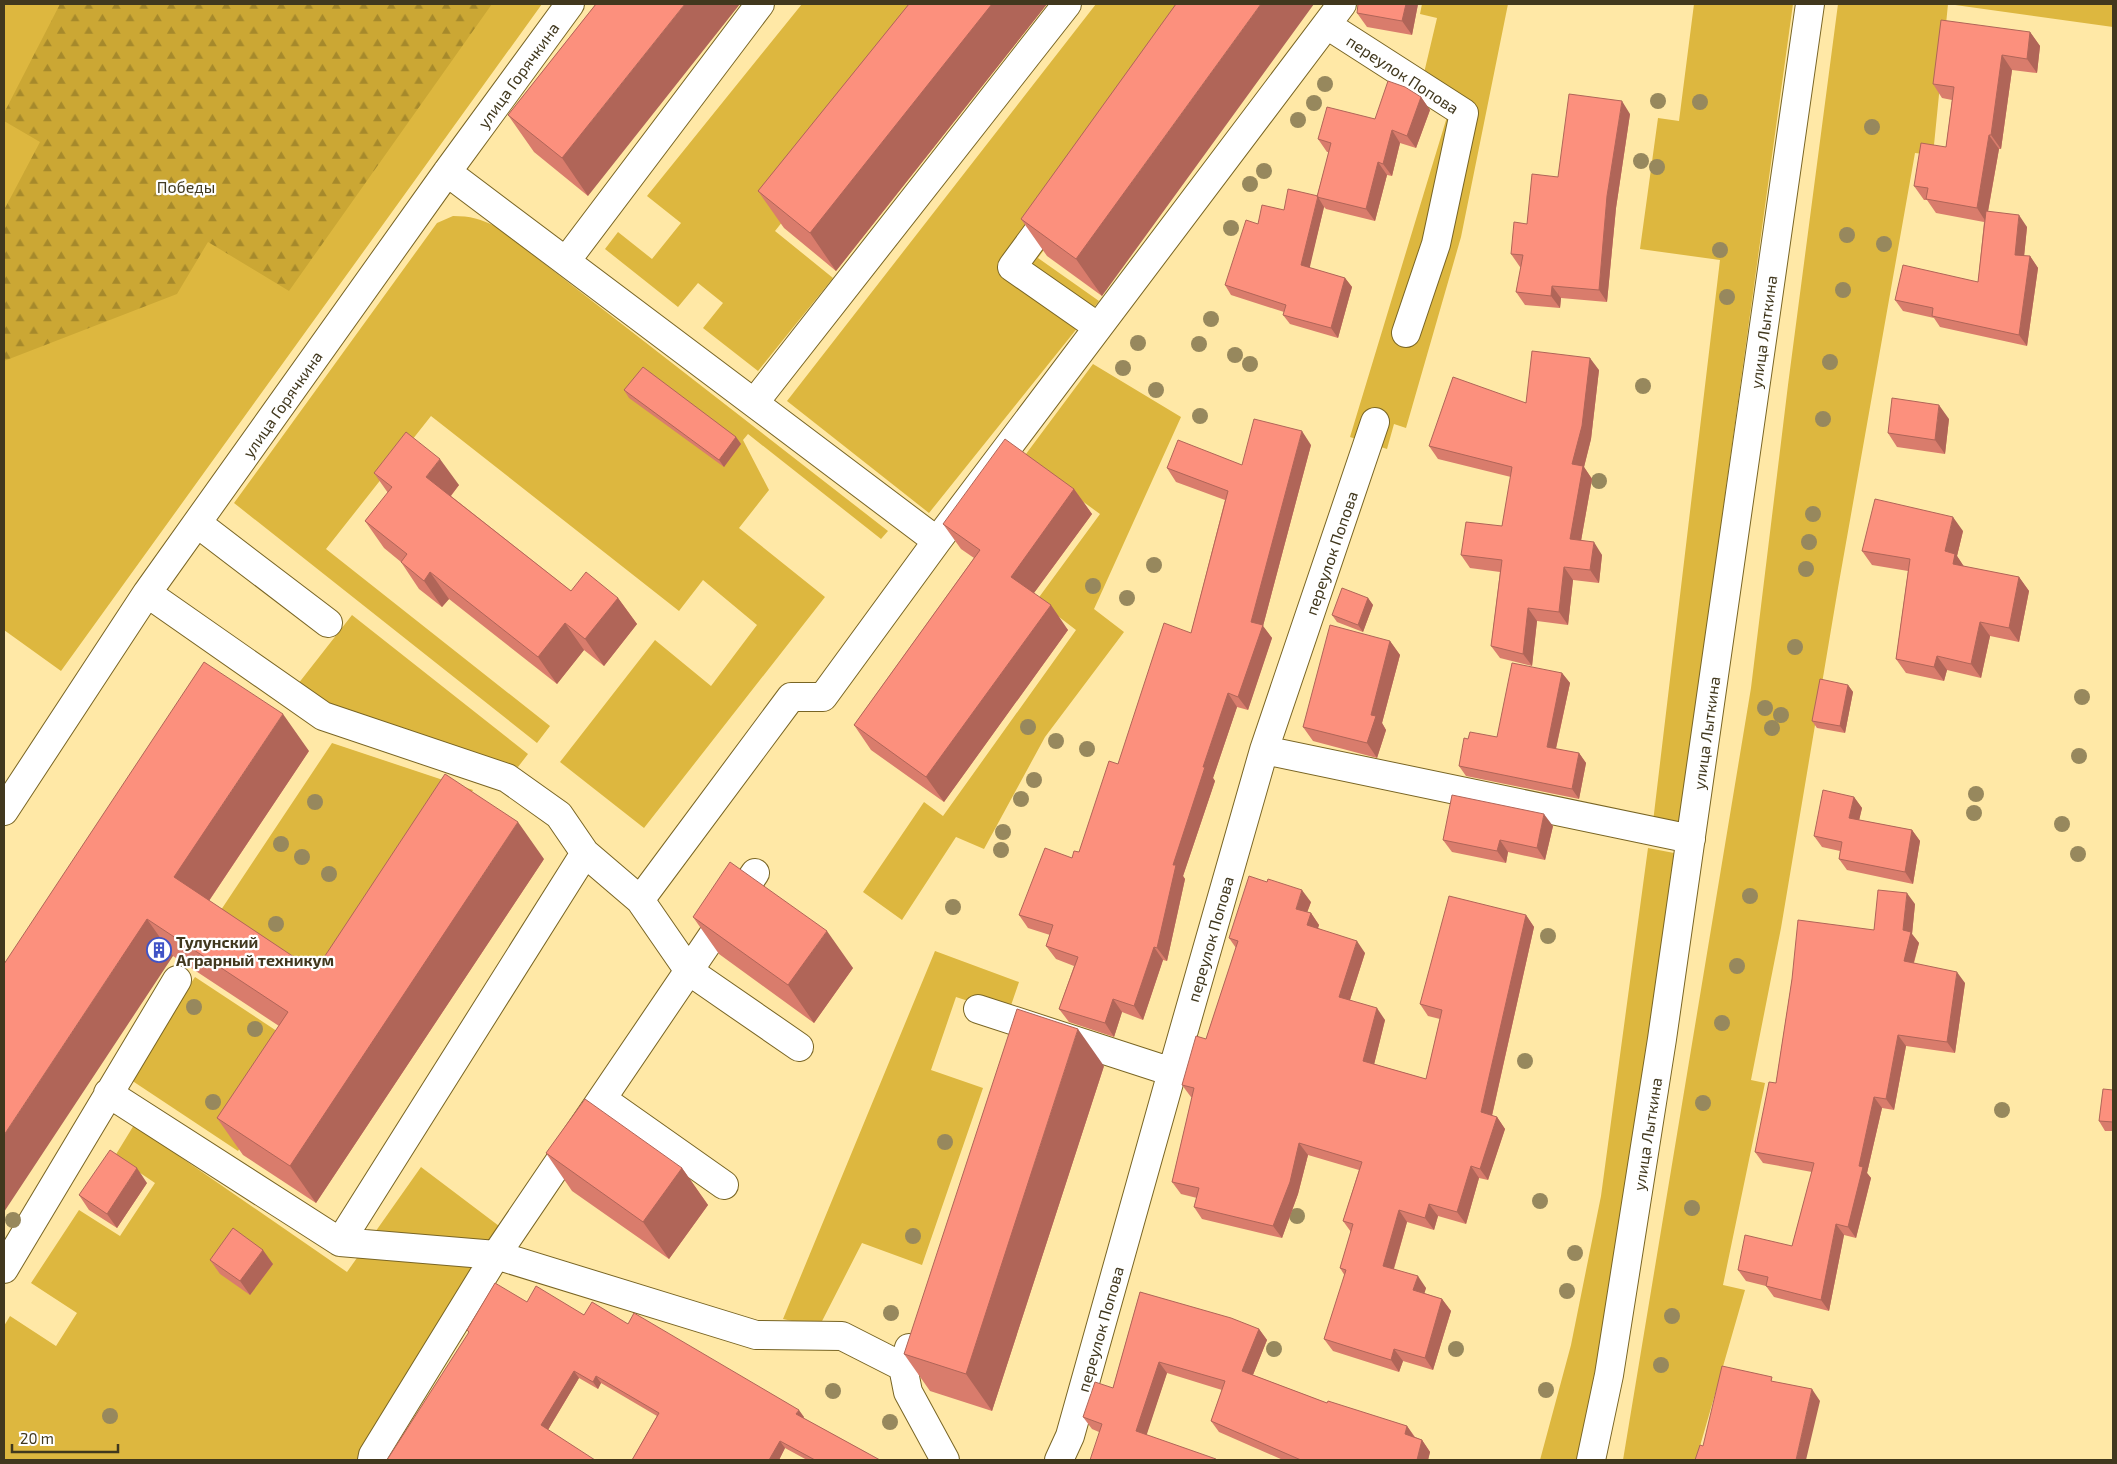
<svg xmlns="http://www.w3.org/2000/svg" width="2117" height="1464" viewBox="0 0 2117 1464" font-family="'Exo 2',sans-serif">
  <defs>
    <pattern id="forest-firs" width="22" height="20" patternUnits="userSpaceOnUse" patternTransform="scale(1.25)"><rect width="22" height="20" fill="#cba734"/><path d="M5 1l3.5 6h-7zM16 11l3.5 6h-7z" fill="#a6892b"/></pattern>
  </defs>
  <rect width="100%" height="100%" fill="#ffe8a6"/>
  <path fill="#ddb73f" d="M4,4h538l-481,667 -57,-41z
    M802,4h154l-181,227 58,47 -75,93 -55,-43 20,-25 -25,-20 -20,24 -73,-58 13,-17 34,27 29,-36 -34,-27z
    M1096,4h126l-184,254 61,43 -170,212 -142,-112z
    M1422,4h86l-47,233 -55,191 -12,-4 -7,25 -37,-12 103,-340 -29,-24 13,-55 -17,-4z
    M1694,4h99l-114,824 -26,-6 67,-562 -80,-11 18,-131 21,3z
    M1838,4h110l-15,151 -18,-2 -77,435 -57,340 -30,152 14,3 -42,202 22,5 -49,170h-73l128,-772 37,-303z
    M1948,4h165v23z
    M453,216c17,0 28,3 44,11l391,304 -7,8 -133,-105 -5,6 26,50 -30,38 86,69 -181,231 -84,-66 95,-122 56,46 46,-61 -54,-45 -24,31 -248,-195 -105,133 224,177 -13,17 -303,-240 203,-280z
    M1093,364l88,53 -87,192 30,23 -79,105 -61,112 -28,-12 -54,83 -39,-28 61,-90 19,14 133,-186 -39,-30 63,-86 -77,-56z
    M352,615l176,139 -10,13 -199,-66 -21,-17z
    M332,743l141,47 -137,208 -121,-79z
    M1648,848l26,5c-29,203 -54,407 -97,607h-37l31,-115 30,-149z
    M935,951l84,31 -11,32 -52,-17 -25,73 52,18 -61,177 -60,-22 -43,84 -36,-8z
    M195,977l109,72 -66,102 -110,-73z
    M134,1125l213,147 74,-105 82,62 -139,231h-360v-134l6,-10 46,30 21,-33 -46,-30 48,-73 41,26 35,-53 -40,-27z"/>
  <path fill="url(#forest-firs)" d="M60,4h432l-203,287 -81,-49 -31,52 -173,67v-151l36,-68 -36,-21v-8z"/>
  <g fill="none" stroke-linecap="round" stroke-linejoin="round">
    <defs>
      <path id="minor" d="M1327,25l137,88 -28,131 -30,89
        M447,172l307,231
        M1056,207l-44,60 86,60
        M566,261l194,-257
        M197,523l131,100
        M937,541l-183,-138 313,-399
        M147,593l176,123 184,62 52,37 26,38
        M1264,750l427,89
        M4,811l143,-218 300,-421 123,-168
        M640,900l151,-203h32l114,-156 405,-537
        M978,1009l194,63
        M108,1093l232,149 156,13 260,80 86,1 61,31
        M602,1099l122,86
        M340,1242l245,-389 55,47 49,71 110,76
        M4,1269l173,-289
        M909,1348l-6,19 5,25 37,68
        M372,1460l1,-5 123,-200 259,-382
        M1059,1460l11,-24 102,-364 92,-322 111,-328
        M1591,1460l18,-85 53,-336 148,-1035"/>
    </defs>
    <use href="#minor" stroke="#796524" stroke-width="30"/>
    <use href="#minor" stroke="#fff" stroke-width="28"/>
  </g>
  <g fill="#97885d">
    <circle cx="1325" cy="84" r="8"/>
    <circle cx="1658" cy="101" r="8"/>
    <circle cx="1700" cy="102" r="8"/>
    <circle cx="1314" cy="103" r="8"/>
    <circle cx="1298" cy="120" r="8"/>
    <circle cx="1872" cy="127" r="8"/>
    <circle cx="1641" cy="161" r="8"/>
    <circle cx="1657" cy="167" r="8"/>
    <circle cx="1264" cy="171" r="8"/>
    <circle cx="1250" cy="184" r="8"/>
    <circle cx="1231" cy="228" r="8"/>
    <circle cx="1847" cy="235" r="8"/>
    <circle cx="1884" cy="244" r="8"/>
    <circle cx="1720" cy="250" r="8"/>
    <circle cx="1843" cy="290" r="8"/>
    <circle cx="1727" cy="297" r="8"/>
    <circle cx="1211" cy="319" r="8"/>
    <circle cx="1138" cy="343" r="8"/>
    <circle cx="1199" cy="344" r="8"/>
    <circle cx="1235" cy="355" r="8"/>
    <circle cx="1830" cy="362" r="8"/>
    <circle cx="1250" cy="364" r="8"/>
    <circle cx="1123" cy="368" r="8"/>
    <circle cx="1643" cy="386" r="8"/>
    <circle cx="1156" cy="390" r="8"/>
    <circle cx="1200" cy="416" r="8"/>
    <circle cx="1823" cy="419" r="8"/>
    <circle cx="1599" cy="481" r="8"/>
    <circle cx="1813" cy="514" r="8"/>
    <circle cx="1809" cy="542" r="8"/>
    <circle cx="1154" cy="565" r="8"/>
    <circle cx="1806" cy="569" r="8"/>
    <circle cx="1093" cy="586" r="8"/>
    <circle cx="1127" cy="598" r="8"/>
    <circle cx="1795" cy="647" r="8"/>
    <circle cx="2082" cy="697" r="8"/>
    <circle cx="1765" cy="708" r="8"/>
    <circle cx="1781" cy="715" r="8"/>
    <circle cx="1028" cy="727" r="8"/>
    <circle cx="1772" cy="728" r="8"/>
    <circle cx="1056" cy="741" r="8"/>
    <circle cx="1087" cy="749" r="8"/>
    <circle cx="2079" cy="756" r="8"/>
    <circle cx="1034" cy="780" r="8"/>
    <circle cx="1976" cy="794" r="8"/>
    <circle cx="1021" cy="799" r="8"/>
    <circle cx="315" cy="802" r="8"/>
    <circle cx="1974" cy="813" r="8"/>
    <circle cx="2062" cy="824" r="8"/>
    <circle cx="1003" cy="832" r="8"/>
    <circle cx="281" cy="844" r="8"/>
    <circle cx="1001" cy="850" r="8"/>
    <circle cx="2078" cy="854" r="8"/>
    <circle cx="302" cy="857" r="8"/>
    <circle cx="329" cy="874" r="8"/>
    <circle cx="1750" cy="896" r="8"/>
    <circle cx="953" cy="907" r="8"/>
    <circle cx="276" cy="924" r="8"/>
    <circle cx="1548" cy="936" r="8"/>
    <circle cx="1737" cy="966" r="8"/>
    <circle cx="194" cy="1007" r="8"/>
    <circle cx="1722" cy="1023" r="8"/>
    <circle cx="255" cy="1029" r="8"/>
    <circle cx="1525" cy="1061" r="8"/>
    <circle cx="213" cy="1102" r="8"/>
    <circle cx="1703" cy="1103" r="8"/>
    <circle cx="2002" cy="1110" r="8"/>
    <circle cx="945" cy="1142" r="8"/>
    <circle cx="1540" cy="1201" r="8"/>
    <circle cx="1692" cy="1208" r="8"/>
    <circle cx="1297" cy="1216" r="8"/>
    <circle cx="13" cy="1220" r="8"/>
    <circle cx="913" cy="1236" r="8"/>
    <circle cx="1575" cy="1253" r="8"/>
    <circle cx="1567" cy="1291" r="8"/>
    <circle cx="891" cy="1313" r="8"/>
    <circle cx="1672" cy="1316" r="8"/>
    <circle cx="1274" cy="1349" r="8"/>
    <circle cx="1456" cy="1349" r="8"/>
    <circle cx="1661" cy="1365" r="8"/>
    <circle cx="1546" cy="1390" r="8"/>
    <circle cx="833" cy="1391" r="8"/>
    <circle cx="110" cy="1416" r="8"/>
    <circle cx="890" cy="1422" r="8"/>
  </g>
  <path fill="#d97c6c" d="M596,4l-8,192 -54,-44 -26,-37z
    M909,4h138l-211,267 -52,-43 -26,-37z
    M1176,4l-74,292 -55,-40 -26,-37z
    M1418,4l-6,31 -45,-8 -10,-14z
    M2030,32l10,14 -3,27 -25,-3 -11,79h-2l-11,63 39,15 -3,29h6l8,12 -11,78 -87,-19 -6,-9 -31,-7 -8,-11 83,-18 6,-60 -48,-9 -9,-13h-3l-10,-14 32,-39 6,-47 -10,-2 -9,-14z
    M1421,97l9,13 -14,38 -16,-5 -8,33 -5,-1 -12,46 -49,-12 -2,-2 -15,61 36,10 7,9 -14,51 -48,-14 -7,-9 1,-3 -53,-17 -6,-10 33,-61 26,-14 33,-14 12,-44h-2l-9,-13 57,-20z
    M1630,114l-14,94 -9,94 -46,-4 -1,10 -35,-3 -9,-13 5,-25h-1l-9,-13 16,-30 31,-47z
    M1599,370l-8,69 -7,28 8,12 -11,62 21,14 -3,28 -26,-3 -5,45 -31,-4 -5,45 -32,-8 -9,-12 9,-74 -30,-4 -9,-13 41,-29 9,-49 -73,-18 -9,-13z
    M624,390l112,47 5,7 -17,23 -95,-69z
    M1949,419l-4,35 -48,-7 -9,-14z
    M1311,445l-48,181 9,12 -24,72 -11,-3 -24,71 2,3 -32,95 2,3 -18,82 -4,-1 -20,60 -21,-8 -8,25 -45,-15 -10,-13 15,-43 -18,-7 -10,-13 4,-11 -22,-7 -9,-13 53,-57 7,-6 39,-88 73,-131 34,-133 -49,-18 -9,-14 75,-3z
    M374,473l85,12 -8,11 120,95 47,7 19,26 -33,42 -20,-16 -27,34 -108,-85 -7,8 -23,-18 -18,-27 -17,-14 -19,-27 23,-28z
    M1074,489l18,25 -58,79 34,37 -124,172 -73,-52 -17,-25 120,-167 -13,-9 -18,-25z
    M1963,531l-6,25 7,11 55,10 10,14 -10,51 -29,-6 -9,42 -34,-8 -3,11 -38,-8 -10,-14 12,-88 -36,-6 -10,-14z
    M1368,598l5,7 -10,27 -26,-10 -5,-7z
    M1390,641l10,14 -18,68 4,7 -9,28 -64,-17 -10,-14z
    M1562,673l8,10 -14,66 23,4 7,10 -7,36 -113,-23 -7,-10 9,-27 29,-2z
    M1848,685l5,7 -8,41 -28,-5 -5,-7z
    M309,751l-100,150 106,70 229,-112 -228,344 -73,-48 -26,-37 62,-92 -106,-70 -169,8z
    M1854,797l8,11 -3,12 53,10 8,11 -7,43 -66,-14 -8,-11 1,-8 -18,-4 -8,-11z
    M1553,826l-8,34 -37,-8 -2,11 -54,-11 -9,-12z
    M1311,902l-4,10 4,1 8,12 -1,3 47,25 -15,47 35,20 -11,44 52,15 14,-60 -12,-3 -8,-12 106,-89 8,12 -42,189 5,1 8,12 -17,51 -9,-2 -13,46 -28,-8 -4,14 -27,-8 -13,47 32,19 -2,5 18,6 9,12 -18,59 -30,-9 -4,11 -66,-21 -9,-12 21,-63 -5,-8 11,-36 -8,-11 16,-51 -51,-15 -10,39 -16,44 -80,-19 -8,-12 3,-9 -16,-4 -9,-12 20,-85h-1l-9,-12 24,-46 30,-91 -7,-10z
    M1915,904l-3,30 7,9 -5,20 51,20 -10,70 -49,-7 -12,64 -12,-2 -15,65 4,5 -15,60 -12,-3 -15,76 -55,-14 -8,-11 -20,-5 -8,-11 54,-24 20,-74 -49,-9 -8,-11 21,-69 16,-104 82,-49z
    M693,917l160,51 -39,55 -95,-69z
    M1104,1066l-112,345 -62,-20 -26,-37z
    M2113,1090v41h-8l-6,-10z
    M546,1153l136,15 26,37 -39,54 -97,-68z
    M147,1183l-30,45 -28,-18 -10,-15z
    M210,1260l63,4 -23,31 -30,-21z
    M1140,1292l119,37 8,11 -14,35 74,28 80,23 8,11 7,3 8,12 -2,8h-145l-64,-28 -8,-11 11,-31 -55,-17 -21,62 -47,-3 -7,-3 -9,-12 30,-29z
    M527,1302l101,22 176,93 -1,1 77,42h-73l-22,-12 -6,12h-147l25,-44 -56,-33 -3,6 -19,-11 -31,52 -161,30 82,-127 -2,-3z"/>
  <path fill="#b06558" d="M685,4h55l-152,192 -26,-38z
    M992,4h55l-211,267 -26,-38z
    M1261,4h53l-212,292 -26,-37z
    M1406,4h12l-6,31 -10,-14z
    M2030,32l10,14 -3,27 -10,-14z
    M2002,55l10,15 -11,79 -10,-14z
    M1421,97l9,13 -14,38 -9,-12z
    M1622,101l8,13 -14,94 -9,94 -8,-12 8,-94z
    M1392,130l8,13 -8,33 -9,-12z
    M1989,135l10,14 -13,73 -9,-14z
    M1378,162l9,13 -12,46 -9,-12z
    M1318,197l6,10 -16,68 -7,-10z
    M2019,215l8,12 -4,40 -8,-12z
    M2030,256l8,12 -11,78 -8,-11z
    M1345,278l7,9 -14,51 -7,-10z
    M1552,286l9,12 -1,10 -9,-12z
    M1590,358l9,12 -8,69 -7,28 8,12 -13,73 -9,-13 2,-75z
    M1939,405l10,14 -4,35 -10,-14z
    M1302,431l9,14 -48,181 9,12 -24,72 -10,-13 13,-75z
    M736,437l5,7 -17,23 -5,-7z
    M440,459l19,26 -14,18 -19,-26z
    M1074,489l18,25 -64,87 -17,-24z
    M1953,517l10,14 -6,25 8,12 -2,10 -18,-27z
    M1594,542l8,13 -3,28 -9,-13z
    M1564,567l9,13 -5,45 -9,-13z
    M430,572l19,27 -7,8 -18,-26z
    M2019,577l10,14 -10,51 -10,-14z
    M618,598l19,26 -33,42 -19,-27z
    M1368,598l5,7 -10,27 -5,-7z
    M1051,605l17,25 -124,172 -18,-25z
    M1528,608l9,13 -5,45 -9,-12z
    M1980,622l10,14 -9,42 -10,-14z
    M565,623l19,27 -27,34 -19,-27z
    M1390,641l10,14 -18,68 4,7 -9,28 -10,-15 4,-28z
    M1937,656l10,14 -3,11 -10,-14z
    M1562,673l8,10 -16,74 -7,-10z
    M1848,685l5,7 -8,41 -5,-7z
    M1228,693l9,14 -24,71 2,3 -32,95 2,3 -18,82 -10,-13 16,-83 30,-98z
    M283,714l26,37 -109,163 -26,-37z
    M1579,753l7,10 -7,36 -7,-10z
    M1854,797l8,11 -5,21 -8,-11z
    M1544,814l9,12 -8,34 -8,-12z
    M518,822l26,37 -228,344 -26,-37z
    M1912,830l8,11 -7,43 -8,-12z
    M1500,840l8,12 -2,11 -9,-12z
    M1302,890l9,12 -7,19 -8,-12z
    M1907,893l8,11 -3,30 7,9 -8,29 -7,-11 -1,-31z
    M1311,913l8,12 -4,12 -8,-12z
    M1526,915l8,12 -44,197 -9,-12z
    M147,919l26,37 -169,256v-77z
    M827,931l26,37 -39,55 -26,-38z
    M1357,941l8,12 -18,56 -8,-12z
    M1154,947l9,13 -20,60 -9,-14z
    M1957,972l8,11 -10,70 -8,-11z
    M1113,999l9,13 -8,25 -9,-14z
    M1377,1008l8,12 -13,53 -9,-12z
    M1078,1029l26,37 -112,345 -26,-37z
    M1898,1035l8,11 -12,64 -8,-11z
    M1874,1097l8,11 -15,65 4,5 -15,60 -8,-11 11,-61z
    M1497,1117l8,12 -17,51 -8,-11z
    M1299,1143l9,12 -10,39 -16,44 -9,-12z
    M1471,1166l8,12 -13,46 -9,-12z
    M137,1168l10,15 -30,45 -10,-14z
    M682,1168l26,37 -39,54 -26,-37z
    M1429,1204l9,12 -4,14 -9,-12z
    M1399,1210l8,12 -16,56 -8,-12z
    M1836,1224l8,11 -15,76 -8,-11z
    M263,1250l10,14 -23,31 -10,-14z
    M1418,1276l8,12 -4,14 -9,-12z
    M1442,1299l9,12 -18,59 -8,-12z
    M1259,1329l8,11 -17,42 -8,-11z
    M1394,1349l9,12 -4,11 -8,-12z
    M1159,1362l8,11 -23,70 -8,-12z
    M574,1371l5,7 -33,55 -5,-8z
    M596,1376l5,7 -3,6 -5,-7z
    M1812,1389l8,12 -14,59h-10z
    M799,1410l5,7 -3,5 -5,-8z
    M1407,1426l8,12 -10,-4z
    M1422,1440l8,12 -2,8h-11z
    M780,1441l5,7 -6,12h-10z"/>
  <path fill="#fc907d" stroke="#b06558" d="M596,4h89l-123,154 -54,-43z
    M909,4h83l-182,229 -52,-42z
    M1176,4h85l-185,255 -55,-40z
    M1358,4h48l-4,17 -45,-8z
    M1941,20l89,12 -3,27 -25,-4 -11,80h-2l-12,73 -51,-9 2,-11 -14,-2 7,-43 25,4 8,-60 -21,-3z
    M1388,81l17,6 16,10 -14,39 -15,-6 -9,34 -5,-2 -12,47 -49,-12 14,-54 -13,-4 9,-32 48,12z
    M1569,94l53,7 -15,95 -8,94 -47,-4 -1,10 -35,-4 7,-37 -12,-1 3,-32 13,2 5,-50 26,3z
    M1288,189l30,7 -17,69 44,13 -14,50 -48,-13 3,-10 -61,-20 21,-65 12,4 4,-19 22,5z
    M1986,211l33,4 -4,40 15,1 -11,79 -87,-19 1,-8 -38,-8 8,-35 75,17z
    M1532,351l58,7 -8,68 -10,38 11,2 -13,73 24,3 -4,28 -26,-3 -5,45 -31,-4 -5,46 -32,-8 11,-86 -41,-5 5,-33 36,4 10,-59 -83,-21 24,-69 73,26z
    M643,367l93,70 -17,23 -95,-70z
    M1892,398l47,7 -4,35 -47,-7z
    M1254,419l48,12 -51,191 12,3 -25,72 -10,-4 -25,74h2l-32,98h3l-19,83 -3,-1 -20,59 -21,-7 -8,24 -46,-14 19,-52 -32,-11 7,-21 -34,-10 26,-67 27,10 2,-7 5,1 30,-91 9,3 46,-141 27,10 37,-142 -61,-23 11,-28 64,25z
    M406,432l34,27 -14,18 145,114 15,-19 32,26 -33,41 -20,-16 -27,34 -108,-85 -6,9 -23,-19 6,-8 -42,-33 27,-34 -18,-14z
    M1005,439l69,50 -63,88 40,28 -125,172 -72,-52 126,-175 -37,-26z
    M1875,499l78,18 -8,34 10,3 -2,10 66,13 -10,51 -29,-6 -9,42 -34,-8 -3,11 -38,-8 14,-100 -48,-8z
    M1342,588l26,10 -10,27 -26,-10z
    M1330,625l60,16 -19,74 5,1 -9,27 -64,-16z
    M204,662l79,52 -109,163 141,94 130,-197 73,48 -228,344 -73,-48 71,-106 -141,-93 -143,216v-171z
    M1512,663l50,10 -15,74 32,6 -7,36 -113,-23 5,-28 4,1 2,-7 27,5z
    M1820,679l28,6 -8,41 -28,-5z
    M1823,790l31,7 -5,21 63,12 -7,42 -66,-13 3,-17 -28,-6z
    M1452,795l92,19 -7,34 -37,-8 -3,11 -54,-11z
    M730,862l97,69 -39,54 -95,-68z
    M1249,876l18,6 1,-3 34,11 -6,19 15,4 -4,12 50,16 -18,56 38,11 -14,53 63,18 16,-69 -22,-6 29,-108 77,19 -45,197 16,5 -17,52 -9,-3 -14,46 -28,-8 -4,14 -26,-8 -16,56 35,10 -5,14 29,9 -17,59 -31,-9 -3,11 -67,-21 22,-69 -6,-2 13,-44 -10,-3 19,-59 -63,-19 -9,39 -17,44 -79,-19 5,-19 -27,-6 22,-94 -12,-3 14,-49 10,3 32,-98 -9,-3z
    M1878,890l29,3 -4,37 8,2 -7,29 53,11 -10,70 -49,-7 -12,64 -12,-2 -15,69 4,1 -15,60 -12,-3 -15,76 -55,-14 2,-9 -30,-7 7,-35 47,11 22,-83 -59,-11 14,-70 7,1 16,-104 6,-59 76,10z
    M1017,1009l61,20 -112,345 -62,-20z
    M2103,1089l10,1v32l-14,-1z
    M585,1099l97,69 -39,54 -97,-69z
    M110,1150l27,18 -30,46 -28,-19z
    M233,1228l30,22 -23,31 -30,-21z
    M495,1283l32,19 9,-16 48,29 8,-13 36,22 6,-11 165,97 -3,4 84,46h-65l-35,-19 -11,19h-137l27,-47 -63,-37 -3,6 -19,-11 -33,54 54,35h-208l82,-128 -2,-2z
    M1140,1292l91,26 28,11 -17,42 85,32 1,-2 79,25 -2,8 17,6 -5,20h-116l-90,-39 14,-40 -66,-19 -23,69 80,28 -1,1h-125l12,-36 -19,-7 12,-35 18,6z
    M1722,1366l50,11 -1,4 41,8 -16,71h-101l5,-15 3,1z"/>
  <defs>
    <symbol id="building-ring" viewBox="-11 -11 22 22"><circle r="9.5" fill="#fff" stroke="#4053c6" stroke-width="1.5"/><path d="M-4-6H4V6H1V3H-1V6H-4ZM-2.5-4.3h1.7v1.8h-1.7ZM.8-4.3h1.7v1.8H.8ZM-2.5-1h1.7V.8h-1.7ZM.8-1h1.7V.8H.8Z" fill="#4053c6"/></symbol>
  </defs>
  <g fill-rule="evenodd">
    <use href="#building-ring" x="145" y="936" width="28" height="28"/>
  </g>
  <g text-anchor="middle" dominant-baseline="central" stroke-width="4.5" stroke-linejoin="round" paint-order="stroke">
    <g font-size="16" fill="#41381e" stroke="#fff">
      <text transform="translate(1403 74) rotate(33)">переулок Попова</text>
      <text transform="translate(518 75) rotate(-54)">улица Горячкина</text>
      <text transform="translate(1763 332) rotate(-82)">улица Лыткина</text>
      <text transform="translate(282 404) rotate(-55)">улица Горячкина</text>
      <text transform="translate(1331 553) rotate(-71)">переулок Попова</text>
      <text transform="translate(1706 733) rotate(-82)">улица Лыткина</text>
      <text transform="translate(1210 939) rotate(-74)">переулок Попова</text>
      <text transform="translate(1647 1134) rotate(-81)">улица Лыткина</text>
      <text transform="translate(1100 1329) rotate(-74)">переулок Попова</text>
    </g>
    <g font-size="16" fill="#423a22" stroke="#fff">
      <text x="186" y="186">Победы</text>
    </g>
    <g font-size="16" font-weight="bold" fill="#41381e" stroke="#fff" text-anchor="start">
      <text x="176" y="941">Тулунский<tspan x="176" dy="18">Аграрный техникум</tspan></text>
    </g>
  </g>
  <rect width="2117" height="1464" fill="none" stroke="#41381e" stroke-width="10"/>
  <path d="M12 1444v8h106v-8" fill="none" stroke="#41381e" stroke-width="2.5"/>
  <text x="20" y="1444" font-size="15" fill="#41381e" stroke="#ffffff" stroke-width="4" paint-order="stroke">20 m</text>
</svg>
